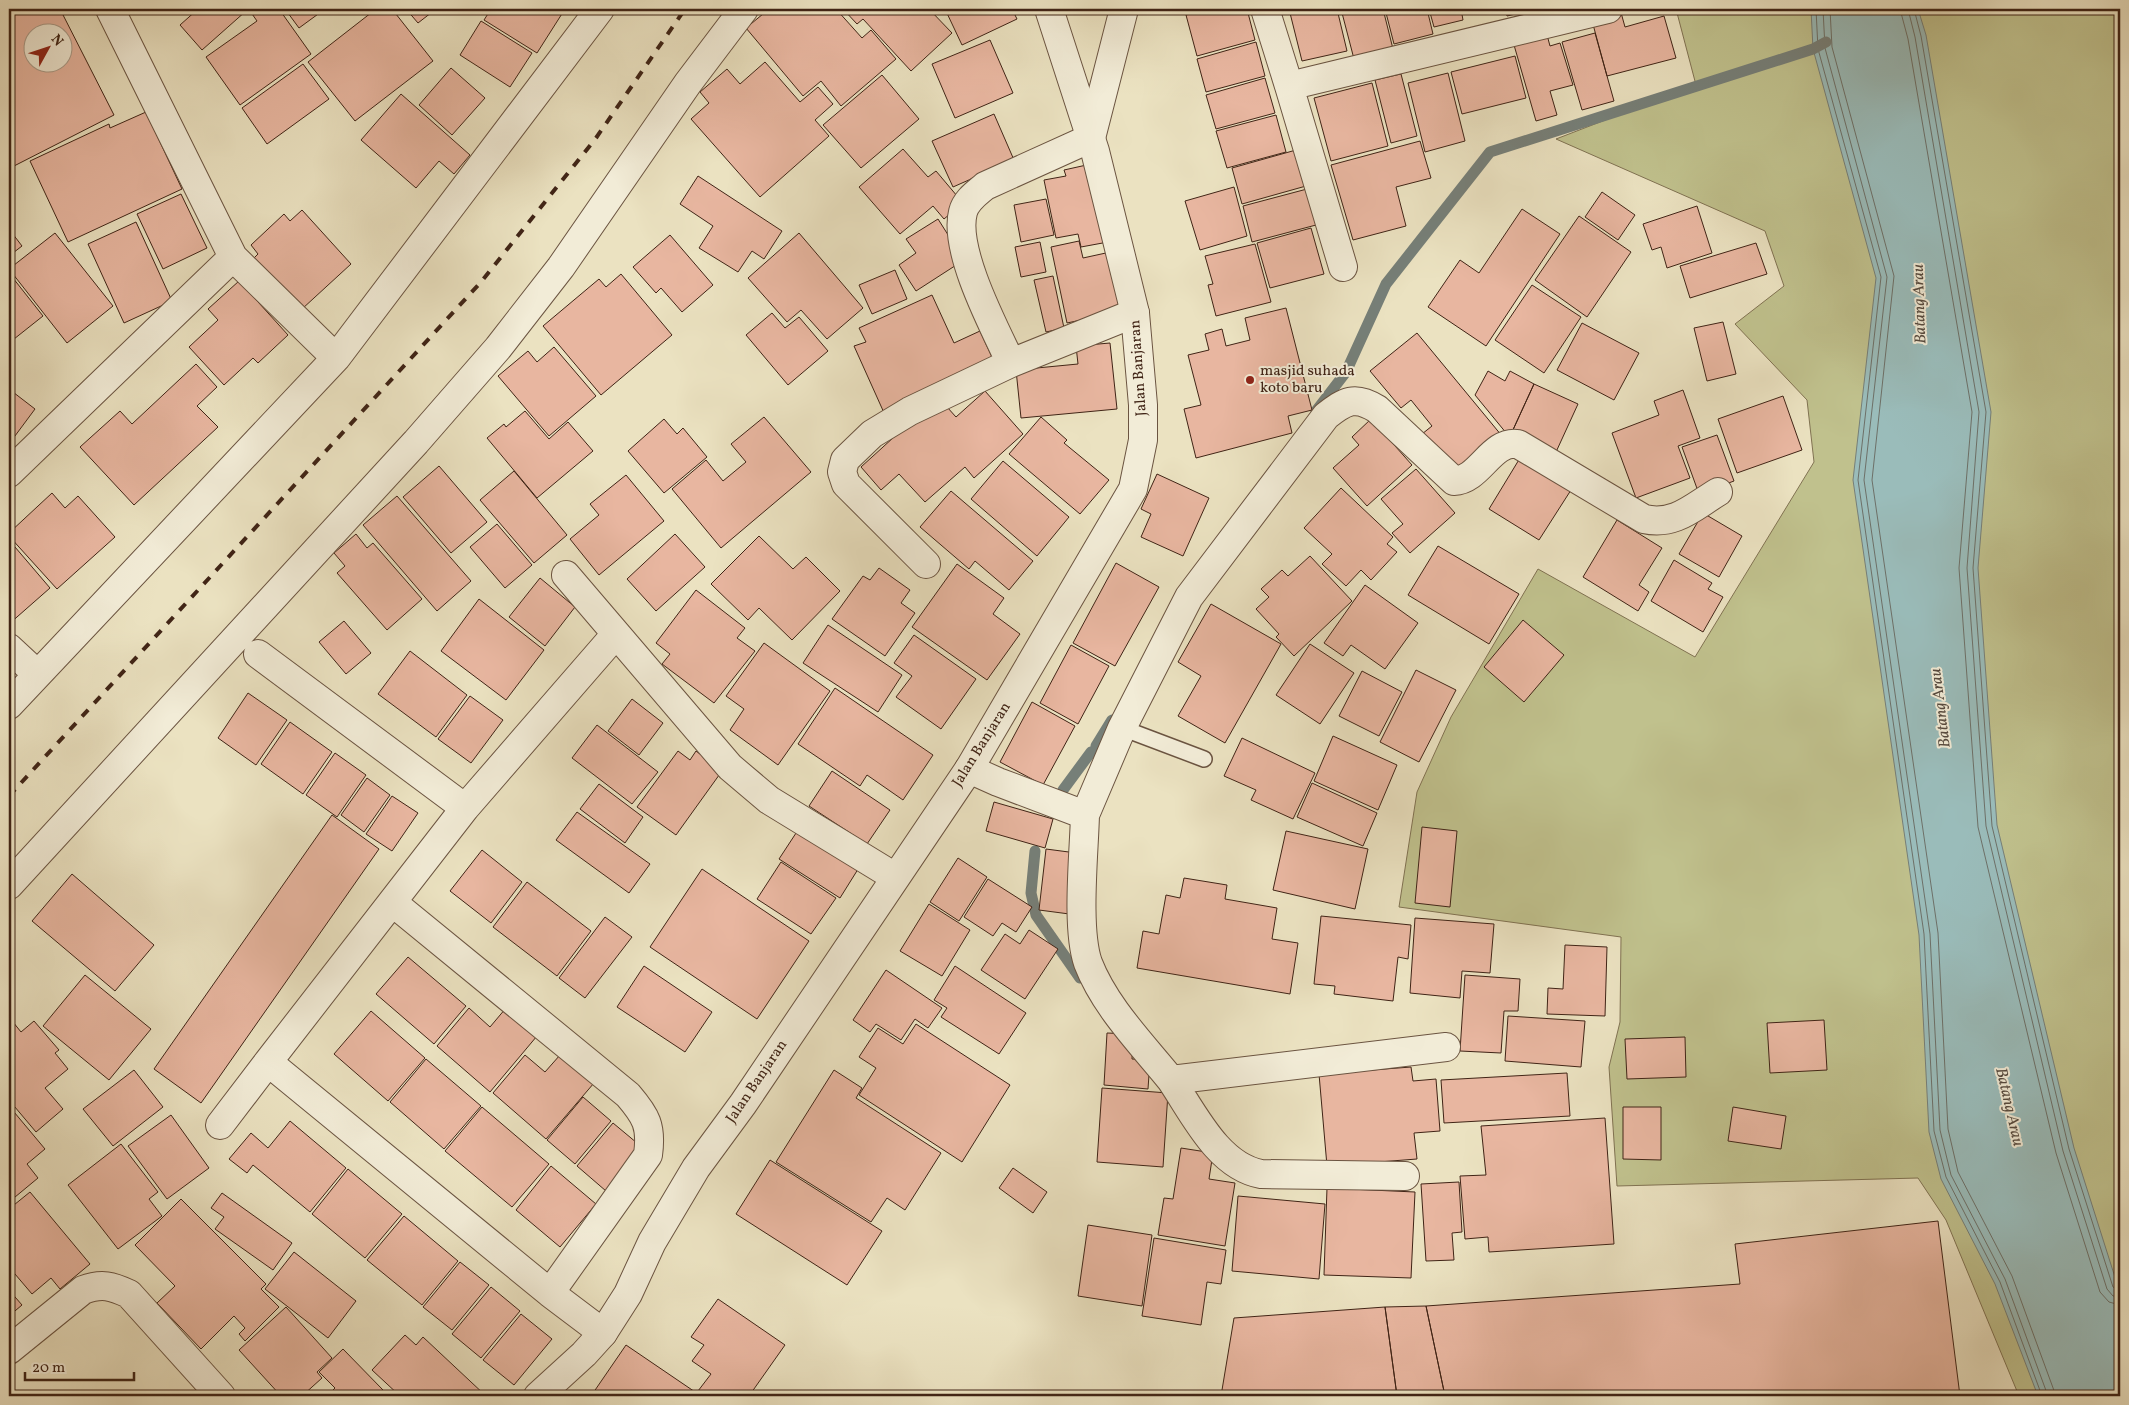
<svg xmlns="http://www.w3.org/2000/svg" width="2129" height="1405" viewBox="0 0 2129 1405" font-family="Vollkorn,serif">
  <rect width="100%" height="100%" fill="#ebe2c1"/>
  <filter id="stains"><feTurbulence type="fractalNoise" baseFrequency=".004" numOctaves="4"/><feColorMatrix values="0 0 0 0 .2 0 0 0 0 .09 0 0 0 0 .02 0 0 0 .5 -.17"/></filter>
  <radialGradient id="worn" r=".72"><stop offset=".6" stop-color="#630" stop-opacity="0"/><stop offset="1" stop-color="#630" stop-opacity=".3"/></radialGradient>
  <path fill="#c0c18d" stroke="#807252" d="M1676,9h444v1387h-101l-73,-176 -28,-42 -301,8 -8,-119 11,-45 1,-85 -222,-30 18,-115 34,-75 87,-148 157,88 119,-195 -7,-62 -72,-76 49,-38 -19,-55 -209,-92 140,-54z"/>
  <path fill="#9abcba" stroke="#767f78" d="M1811,9h107l8,26 65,377 -13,156 19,257 77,323 46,145v103h-82l-43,-112 -54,-105 -12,-47 -10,-197 -66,-455 23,-202 -63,-229z"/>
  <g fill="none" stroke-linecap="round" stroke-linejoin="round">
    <path stroke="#6d7068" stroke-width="1" d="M1816,9l2,40 63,228 -23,203 66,454 10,197 12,46 54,105 42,114
      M1823,9l2,39 62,229 -23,203 66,454 10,196 11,45 54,104 43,117
      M1830,9l2,38 62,229 -22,204 66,453 10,196 10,43 54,104 44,120
      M1900,9l8,30 64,373 -13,156 19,259 78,326 44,139 9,10 11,3
      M1908,9l7,28 64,375 -12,156 19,258 77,325 44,138 6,7 7,1
      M1914,9l7,27 65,376 -13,156 19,258 77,323 44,138 7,4"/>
    <path stroke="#767f78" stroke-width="11" d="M1316,411l30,-39 40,-88 104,-132 323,-103 13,-7
      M1096,746l16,-26
      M1063,790l28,-38
      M1035,851l-4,42 5,22 44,63"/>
  </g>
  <path fill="#e8b6a0" stroke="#402416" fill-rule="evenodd" d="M19,9h41l54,106 -100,51 -5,-11v-141zM32,32h30v30h-30z
    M198,9h46l2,2 -44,39 -22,-25z
    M253,9h26l32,45 -71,51 -34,-48 51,-36 -7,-10z
    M285,9h40l-26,19z
    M376,9h16l41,52 -78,60 -47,-59z
    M406,9h30l-18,14z
    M491,9h74l-28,44 -53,-33z
    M769,9h67l26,29 9,-8 25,29 -55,47 -20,-25 -18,15 -57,-68z
    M843,9h86l23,24 -41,38 -48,-52 -6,5z
    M945,9h67l5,10 -55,26z
    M1209,9h38l8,31 -58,16 -11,-41z
    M1289,9h48l10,42 -45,10z
    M1341,9h42l10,40 -39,10z
    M1385,9h42l6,25 -39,10z
    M1429,9h32l2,11 -29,7z
    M1463,9h21l-20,4z
    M1505,9h32l-30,7z
    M1620,9l5,18 39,-11 12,42 -69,18 -16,-59z
    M481,21l51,32 -22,34 -50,-32z
    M1595,33l19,68 -32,9 -20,-68z
    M1547,35l3,11 10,-3 13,42 -23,6 7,24 -21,6 -22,-76z
    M990,40l23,53 -58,25 -23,-54z
    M1256,42l9,34 -59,16 -9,-33z
    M1515,56l11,42 -64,16 -11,-42z
    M765,62l35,40 18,-15 15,17 -18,16 14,16 -69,61 -69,-78 18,-16 -9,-11 27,-23 13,15z
    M303,64l26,35 -62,45 -25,-36z
    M451,68l34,30 -33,37 -33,-30z
    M1448,73l17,68 -40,11 -17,-69z
    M1401,74l16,62 -26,7 -16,-63z
    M882,75l37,44 -58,49 -38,-43z
    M1265,78l10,35 -59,16 -10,-34z
    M1372,83l16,63 -57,15 -17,-63z
    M401,94l69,61 -16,19 -15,-13 -23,27 -55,-48z
    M146,112l36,77 -114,53 -38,-81 79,-37 1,4z
    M994,114l20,46 -61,27 -21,-46z
    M1276,115l10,37 -59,16 -11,-37z
    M1420,141l11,37 -35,9 10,39 -53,14 -22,-75z
    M903,149l25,28 8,-6 27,32 -19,16 -11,-13 -33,28 -41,-47z
    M1296,150l10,36 -64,18 -10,-36z
    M1091,164l17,78 -27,5 -3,-13 -22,4 -12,-58 22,-4 -2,-6z
    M698,176l84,55 -18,28 -12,-8 -14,21 -39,-24 14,-22 -33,-22z
    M1234,187l13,49 -47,14 -15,-49z
    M1307,189l9,36 -64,17 -9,-36z
    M1602,192l33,23 -17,25 -33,-23z
    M181,194l26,54 -44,21 -26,-55z
    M1046,199l8,36 -33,7 -7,-37z
    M1697,206l15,47 -45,15 -6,-21 -9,3 -9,-26z
    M1522,209l38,25 -74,112 -58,-39 32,-47 19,13z
    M302,210l49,54 -49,45 -52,-47 8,-8 -7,-9 33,-31 6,7z
    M1579,216l52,36 -44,65 -52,-37z
    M938,219l26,41 -48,31 -17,-26 17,-12 -10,-14z
    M136,222l36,79 -48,22 -36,-79z
    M1311,228l13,46 -54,14 -13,-45z
    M9,229l13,17 -13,10z
    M55,233l58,73 -46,37 -58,-74z
    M799,233l64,75 -36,31 -26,-29 -14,12 -39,-44z
    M670,235l43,50 -31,27 -21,-24 -5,5 -23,-26z
    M1079,241l4,17 32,-7 13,59 -61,13 -16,-76z
    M1040,242l6,30 -25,5 -6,-30z
    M1756,243l11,31 -77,24 -10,-32z
    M1255,244l16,58 -55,14 -8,-31 5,-1 -8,-28z
    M895,270l12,29 -35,15 -13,-29z
    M9,273l34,43 -34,27z
    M621,274l51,61 -71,60 -58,-69 56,-47 7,8z
    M1053,276l11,52 -18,4 -12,-52z
    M239,281l49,54 -30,28 -5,-5 -29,27 -35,-38 29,-27 -10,-11z
    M1532,285l49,32 -37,56 -49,-33z
    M932,295l22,48 26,-12 16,35 -111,49 -31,-69 12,-4 -7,-14z
    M1286,308l26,102 -24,6 4,17 -96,25 -12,-49 17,-4 -13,-50 21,-5 -4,-16 17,-5 4,17 24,-6 -5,-22z
    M772,313l13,15 14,-11 29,34 -40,34 -42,-50z
    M1723,322l13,52 -29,7 -13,-53z
    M1582,323l57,30 -25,47 -57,-30z
    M1417,333l85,103 -46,38 -34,-40 10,-8 -21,-26 -10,8 -31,-37z
    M1110,343l7,66 -96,9 -5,-48 62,-6 -2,-18z
    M554,347l42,49 -47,40 -51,-60 30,-25 9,11z
    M196,364l21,23 -20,19 21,21 -84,78 -54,-58 40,-36 12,13z
    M1488,371l17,10 5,-10 24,13 -22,48 -5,2 -32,-39z
    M1534,384l44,20 -22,48 -44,-20z
    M9,389l26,20 -26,35z
    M1683,390l17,48 -22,8 12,32 -54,20 -24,-65 47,-18 -5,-14z
    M985,391l38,43 -49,44 -9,-11 -40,35 -26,-28 -18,16 -20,-23 77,-70 18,20z
    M1783,396l19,54 -65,23 -19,-54z
    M525,411l24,28 19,-17 25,29 -56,47 -50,-60 17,-14 2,3z
    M764,417l47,55 -90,76 -49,-59 34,-29 17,21 23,-19 -15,-18z
    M1041,417l26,23 -3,3 45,37 -29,34 -71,-60z
    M664,419l13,15 6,-6 24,29 -43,36 -36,-42z
    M1371,419l41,46 -45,41 -34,-38 26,-23 -7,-8z
    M1717,435l17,46 -35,13 -17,-47z
    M1520,458l51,32 -32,50 -50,-31z
    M1003,461l66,56 -32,39 -66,-57z
    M439,466l48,56 -36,31 -48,-56z
    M1416,469l39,44 -45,40 -18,-20 11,-9 -22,-25z
    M514,471l53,64 -33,28 -54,-63z
    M1157,474l52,24 -26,58 -42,-19 10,-23 -10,-5z
    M626,475l38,46 -65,54 -29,-36 29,-24 -9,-11z
    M1341,488l52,49 -6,7 10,8 -26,28 -10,-10 -15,16 -24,-22 10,-10 -28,-26z
    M951,491l82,70 -24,29 -34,-29 -6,8 -49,-42z
    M52,493l13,15 13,-12 37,41 -58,52 -48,-53v-3z
    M397,496l74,85 -34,30 -74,-86z
    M1703,513l39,23 -23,41 -40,-23z
    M1617,520l45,28 -23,37 10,7 -11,19 -55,-34z
    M497,524l35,41 -27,23 -35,-41z
    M356,534l11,14 6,-5 49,56 -35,31 -50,-57 8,-7 -11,-13z
    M675,534l30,33 -49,44 -29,-32z
    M759,536l34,33 13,-12 34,34 -48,49 -33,-32 -11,12 -37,-36z
    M9,540l41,48 -41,36z
    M1438,546l81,48 -30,50 -81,-49z
    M1310,556l42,45 -58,55 -18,-19 3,-3 -23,-25 13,-12 -8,-8 21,-19 6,6z
    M1674,560l38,23 -4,6 15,8 -20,35 -52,-31z
    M1116,563l43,24 -44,79 -42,-23z
    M957,564l47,34 -11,16 27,20 -33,46 -75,-53z
    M879,568l31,22 -9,13 14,10 -30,43 -53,-37 31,-43 7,4z
    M540,578l35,29 -30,39 -36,-29z
    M1365,585l53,38 -33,46 -34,-24 -8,11 -19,-13z
    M696,590l49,38 -8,10 18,13 -41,52 -52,-39 8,-10 -14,-11z
    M479,599l65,51 -38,50 -65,-49z
    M1211,604l70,40 -56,99 -47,-27 23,-40 -23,-14z
    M1523,620l41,35 -40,47 -40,-35z
    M344,621l27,32 -25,21 -27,-32z
    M828,625l74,50 -24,37 -75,-49z
    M914,635l62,44 -35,50 -45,-32 16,-21 -18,-13z
    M764,643l66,48 -52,74 -48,-35 14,-21 -18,-13z
    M1310,644l44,29 -34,51 -44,-29z
    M1071,645l38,21 -31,58 -38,-21z
    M410,651l57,44 -31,42 -58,-43z
    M1416,670l40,20 -37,72 -39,-20z
    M1362,671l40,21 -23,44 -40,-20z
    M835,688l98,67 -30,45 -36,-25 -7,11 -62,-42z
    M248,693l39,27 -31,45 -38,-27z
    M470,696l33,24 -32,43 -33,-24z
    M632,699l31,24 -24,32 -31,-24z
    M1032,702l43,24 -32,59 -43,-23z
    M290,722l42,30 -29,42 -42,-30z
    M597,725l61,47 -26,32 -60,-46z
    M1333,736l64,29 -19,45 -64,-29z
    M1242,738l73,35 -22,46 -42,-19 5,-10 -32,-14z
    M678,751l12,9 6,-9 26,20 -46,64 -39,-28z
    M335,753l31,22 -29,42 -31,-22z
    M832,771l58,39 -23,34 -58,-38z
    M367,778l23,17 -26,37 -23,-17z
    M1312,783l65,30 -14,33 -66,-29z
    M599,784l44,33 -18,26 -45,-34z
    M392,796l26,17 -26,38 -26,-17z
    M994,802l59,17 -8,29 -59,-17z
    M577,812l73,52 -21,29 -73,-53z
    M332,815l47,34 -178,254 -47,-34z
    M800,827l60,39 -20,32 -61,-39z
    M1422,827l35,4 -7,76 -35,-4z
    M1286,831l82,18 -13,60 -82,-19z
    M1046,849l38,5 -7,61 -38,-5z
    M482,850l40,32 -31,41 -41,-32z
    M958,858l29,19 -28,44 -29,-19z
    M781,862l55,36 -25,36 -54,-35z
    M702,869l107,72 -52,78 -107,-72z
    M72,874l82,71 -39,46 -83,-70z
    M1184,878l43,7 -2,14 52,9 -5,31 26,4 -8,51 -153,-26 6,-37 16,3 7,-39 14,3z
    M988,879l44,28 -16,25 -14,-9 -9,13 -29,-19z
    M527,882l64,49 -34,45 -64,-49z
    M929,904l41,26 -28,46 -42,-25z
    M1321,916l90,9 -3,34 -10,-2 -5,44 -59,-7 1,-8 -21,-2z
    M605,917l27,20 -47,61 -26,-20z
    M1415,918l79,6 -4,49 -28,-2 -2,27 -50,-5z
    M1029,930l29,19 -33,50 -44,-29 24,-36 15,10z
    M1565,945l42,2 -2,69 -58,-2 1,-26 15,1z
    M408,957l58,49 -32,38 -58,-50z
    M644,966l68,46 -27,40 -68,-45z
    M955,966l71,47 -27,41 -58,-37 6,-9 -13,-8z
    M886,970l56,38 -14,20 -13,-9 -14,21 -25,-16 -6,8 -17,-12z
    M85,975l66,54 -42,51 -66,-54z
    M1465,975l55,4 -2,32h-14l-3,42 -41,-2z
    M469,1008l21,19 16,-19 31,28 -47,56 -53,-46z
    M371,1011l54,47 -37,43 -54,-47z
    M1508,1016l77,5 -4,46 -76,-6z
    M9,1017l12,15 13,-11 25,29 -4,3 13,16 -23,19 18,21 -27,23 -27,-32z
    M1824,1020l3,50 -57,3 -3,-50z
    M916,1024l94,61 -48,77 -103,-67 17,-27 -17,-11 19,-29 25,16z
    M1107,1033l26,1 -1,25 18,1 -2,29 -44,-4z
    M1685,1037l1,40 -59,2 -2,-40z
    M525,1055l20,17 15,-17 34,28 -48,56 -53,-46z
    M426,1059l55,47 -37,43 -54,-47z
    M1411,1067l2,14 23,-2 4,52 -26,2 3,26 -90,7 -8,-92z
    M134,1070l29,37 -50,39 -30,-37z
    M834,1070l28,18 -6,10 85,55 -36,57 -18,-12 -16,24 -95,-60z
    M1567,1073l3,43 -126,7 -3,-43z
    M1102,1088l66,5 -5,74 -66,-5z
    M583,1097l28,24 -36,43 -28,-24z
    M9,1106l36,43 -18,15 11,14 -29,24z
    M482,1107l67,57 -37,43 -67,-56z
    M1623,1107h38v53l-38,-1z
    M1733,1107l53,9 -5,33 -53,-8z
    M171,1115l38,53 -42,31 -39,-53z
    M1605,1118l9,126 -125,8 -1,-15 -23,2 -5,-63 26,-1 -5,-49z
    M290,1121l56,47 -36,44 -57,-47 -6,8 -18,-14 22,-26 17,15z
    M613,1123l30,25 -37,43 -29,-25z
    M121,1144l37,48 -9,7 13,17 -44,33 -50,-64z
    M1181,1148l32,5 -4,26 26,4 -10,63 -67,-11 6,-37 9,1z
    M770,1160l112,71 -35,54 -111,-71z
    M551,1166l45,38 -36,43 -44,-37z
    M1013,1168l34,24 -14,21 -34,-25z
    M348,1169l54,45 -37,44 -53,-44z
    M1459,1182l3,50 -10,1 2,27 -28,1 -5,-77z
    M1327,1188l88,4 -4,86 -87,-3z
    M30,1192l60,72 -30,25 -9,-11 -19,16 -23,-27v-58z
    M222,1193l70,50 -19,27 -58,-41 9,-12 -13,-9z
    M1238,1196l87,8 -6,75 -87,-8z
    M181,1199l85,85 -5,5 18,18 -34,34 -6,-7 6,-6 -11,-12 -33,33 -44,-46 18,-17 -40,-41z
    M404,1216l54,45 -36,44 -55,-45z
    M1938,1221l22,175h-515l-19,-90 314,-22 -5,-40z
    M1088,1225l64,10 -10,71 -64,-10z
    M1154,1238l72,12 -5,34 -14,-2 -6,43 -59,-9z
    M294,1252l62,49 -28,37 -63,-49z
    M460,1262l29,23 -37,45 -29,-23z
    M491,1287l29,24 -39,47 -29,-24z
    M9,1290l13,15 -13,11z
    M718,1299l67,46 -36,51h-43l-8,-5 13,-17 -19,-13 12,-16 -13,-8z
    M1426,1306l19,90h-48l-12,-89z
    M286,1307l46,51 -15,14 5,6 -20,18h-21l-42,-46z
    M1385,1307l12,89h-176l13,-78z
    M521,1314l31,25 -38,46 -31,-25z
    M405,1335l11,10 7,-8 63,59h-86l-28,-26z
    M626,1345l75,51h-110z
    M343,1349l40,41 -6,6h-50l8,-8 -16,-16z"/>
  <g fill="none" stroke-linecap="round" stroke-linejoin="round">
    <defs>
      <path id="service" d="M1122,728l82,31"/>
      <path id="minor" d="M110,9l123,248 103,101
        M1265,9l24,77 319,-77
        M1289,86l54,181
        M1011,363c-17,-36 -58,-113 -48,-151 3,-12 14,-19 22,-26l106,-48 33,-129
        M9,473l224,-216
        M926,564l-80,-80 -4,-12 3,-12 27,-26 38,-23 101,-48 124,-50
        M566,575l164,192 39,33 126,77
        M9,648l28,26
        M258,654l207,154
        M9,705l327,-347 264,-349
        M969,769l29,13 87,33c-1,39 -9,113 3,148 17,44 54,81 83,117l275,-33
        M1085,815l37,-87 67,-131 137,-181c19,-15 29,-21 51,-7l77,72c26,-1 37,-41 64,-37l126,75c31,7 49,-12 74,-27
        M9,885l407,-443 82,-94 63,-81 127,-184 56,-74
        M392,902l236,193c18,21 24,31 20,60l-98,138
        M1171,1080c23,34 47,86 90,94l144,2
        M220,1125l48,-63
        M603,1333l-53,-40 -282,-231 197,-254 151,-174
        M9,1350l74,-60c19,-7 29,-4 46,4l92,102"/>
      <path id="tertiary" d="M538,1396l46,-42 19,-21 25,-39 24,-52 44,-74 47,-64 226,-335 164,-280 10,-49v-35l-8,-92 -40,-162 -46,-142"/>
    </defs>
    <use href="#service" stroke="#6b5441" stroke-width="18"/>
    <use href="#minor" stroke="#6b5441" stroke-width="30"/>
    <use href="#tertiary" stroke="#6b5441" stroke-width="30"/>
    <use href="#service" stroke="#f2ecd7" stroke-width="15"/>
    <use href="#minor" stroke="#f2ecd7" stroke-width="28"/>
    <use href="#tertiary" stroke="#f2ecd7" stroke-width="28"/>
    <path stroke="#402416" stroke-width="4" stroke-dasharray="9 9" stroke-linecap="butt" d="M9,796l472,-514 115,-144 89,-129"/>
  </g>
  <circle fill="#8f2418" stroke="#f2ecd7" stroke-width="2" cx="1250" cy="380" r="5"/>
  <g text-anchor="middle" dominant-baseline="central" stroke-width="4" stroke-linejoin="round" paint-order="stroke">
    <g font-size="15" fill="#402416" stroke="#f2ecd7">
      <text transform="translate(1139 368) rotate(-94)">Jalan Banjaran</text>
      <text transform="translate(982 745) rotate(-58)">Jalan Banjaran</text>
      <text transform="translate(757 1082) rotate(-56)">Jalan Banjaran</text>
    </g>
    <g font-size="15" fill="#402416" stroke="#f2ecd7" text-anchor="start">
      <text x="1260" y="371">masjid suhada<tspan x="1260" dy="17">koto baru</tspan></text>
    </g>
    <g font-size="16" font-style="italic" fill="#564a3f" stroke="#f2ecd7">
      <text transform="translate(1920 304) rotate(-92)">Batang Arau</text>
      <text transform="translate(1941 708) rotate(-97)">Batang Arau</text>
      <text transform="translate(2009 1107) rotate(77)">Batang Arau</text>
    </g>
  </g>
  <rect width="2129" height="1405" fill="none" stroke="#ebe2c1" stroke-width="30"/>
  <rect x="10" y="10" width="2109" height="1385" fill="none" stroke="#402416" stroke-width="2.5"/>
  <rect x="15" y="15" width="2099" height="1375" fill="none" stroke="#402416"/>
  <g transform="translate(48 48) rotate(50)"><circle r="24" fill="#f2ecd7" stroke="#ab9c8a"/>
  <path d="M0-4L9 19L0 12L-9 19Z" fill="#8f2418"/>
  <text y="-8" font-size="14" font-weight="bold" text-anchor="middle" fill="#402416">N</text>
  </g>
  <path d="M25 1372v8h109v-8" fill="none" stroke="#402416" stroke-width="2.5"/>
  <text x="32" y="1372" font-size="15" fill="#402416" stroke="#f2ecd7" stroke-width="4" paint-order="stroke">20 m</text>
  <rect width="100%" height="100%" filter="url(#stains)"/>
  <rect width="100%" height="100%" fill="url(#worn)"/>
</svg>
